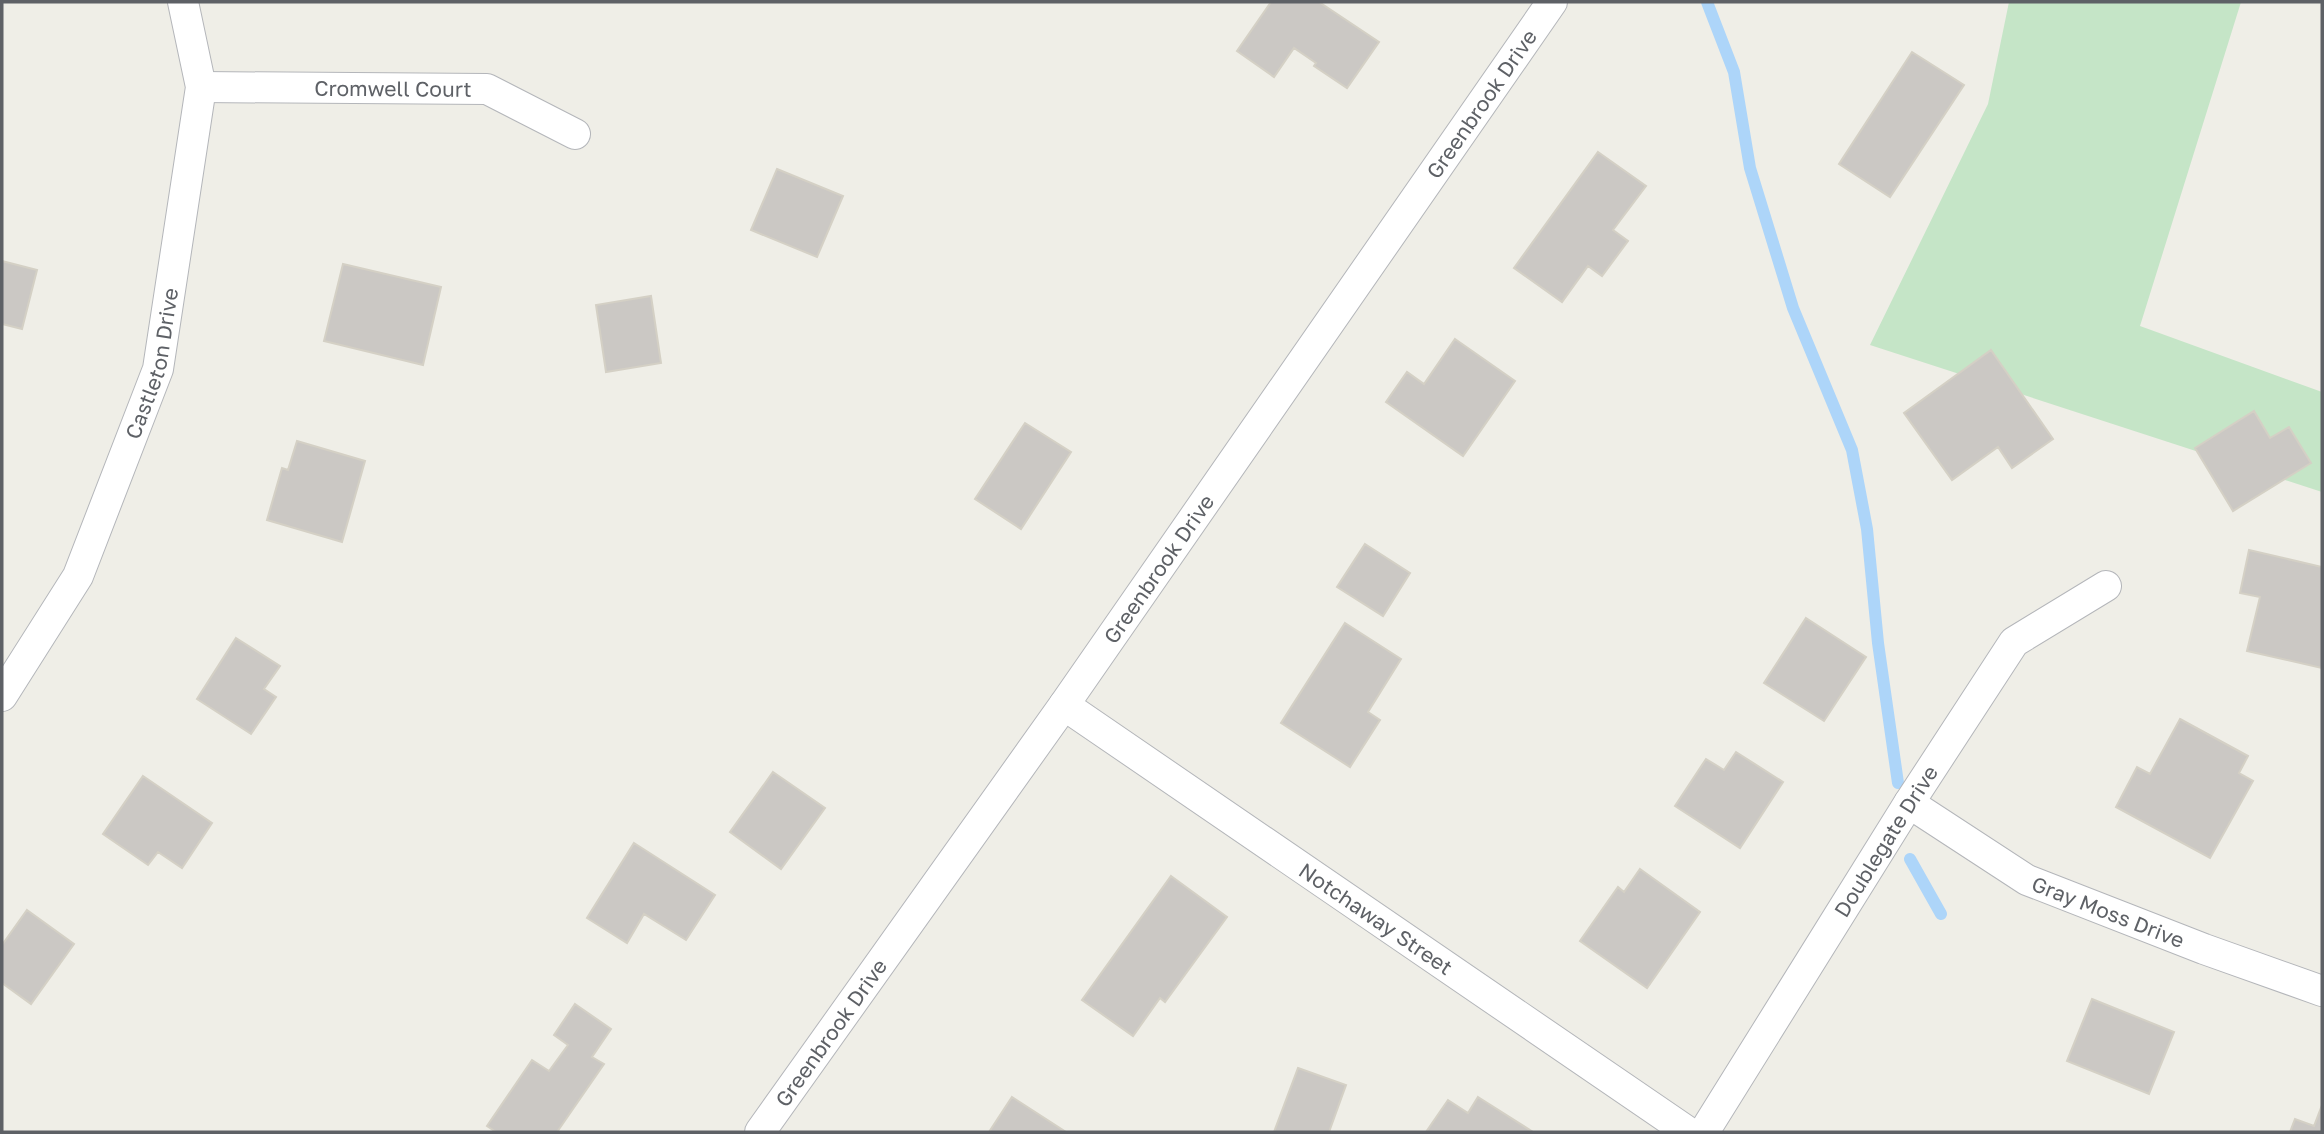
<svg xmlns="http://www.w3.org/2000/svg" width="2324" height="1134" viewBox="0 0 2324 1134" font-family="'Golos Text',sans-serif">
  <rect width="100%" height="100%" fill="#efeee7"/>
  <path fill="#c5e5c7" d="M2009,2h232l-101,324 182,66v100l-452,-147 118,-241z"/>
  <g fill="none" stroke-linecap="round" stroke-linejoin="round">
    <path stroke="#add5f9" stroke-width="12" d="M1707,2l27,70 16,96 43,140 59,142 15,79 11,114 20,140
      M1910,859l31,55"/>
  </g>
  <path fill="#cbc8c4" stroke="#d4d0c5" stroke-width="2" d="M1271,2h48l60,40 -32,46 -33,-22 2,-3 -22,-15 -20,29 -37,-26z
    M1912,52l52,33 -74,112 -51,-33z
    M1598,152l48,34 -33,44 15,11 -26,35 -14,-10 -26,36 -48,-34z
    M777,169l66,27 -26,61 -66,-27z
    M2,261l35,9 -15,59 -20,-5z
    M343,264l98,23 -18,78 -99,-24z
    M651,296l10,67 -55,9 -10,-67z
    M1455,339l60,42 -52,75 -77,-54 21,-30 17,12z
    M1991,350l62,89 -41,29 -14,-21 -46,33 -48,-67z
    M2254,411l16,27 19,-11 22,36 -78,48 -38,-63z
    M1025,423l46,29 -50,77 -46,-30z
    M297,441l68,20 -23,81 -75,-22 15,-52 6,2z
    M1365,544l45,29 -27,43 -46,-29z
    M2249,550l73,17v101l-75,-17 13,-54 -20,-4z
    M1806,618l60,39 -42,64 -60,-38z
    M1345,623l56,36 -33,53 12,8 -30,47 -69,-44z
    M236,638l44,28 -16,23 12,8 -25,37 -54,-35z
    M2180,719l68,37 -9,17 14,8 -43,77 -94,-51 21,-40 13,7z
    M1736,752l47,30 -43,66 -65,-42 31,-47 18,11z
    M773,772l52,36 -44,61 -51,-37z
    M143,776l69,47 -30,45 -24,-16 -10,13 -45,-31z
    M634,843l81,52 -29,45 -42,-26 -17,29 -40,-25z
    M1640,869l60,43 -53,76 -67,-47 38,-54 6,5z
    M1171,876l56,41 -62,85 -5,-4 -27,38 -51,-36z
    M27,910l47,34 -43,60 -29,-21v-38z
    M2092,999l82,33 -25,62 -82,-33z
    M575,1004l36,25 -19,28 12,7 -47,68h-61l-9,-6 45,-66 17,11 19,-26 -14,-10z
    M1298,1068l48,17 -17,47h-55z
    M1012,1097l54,35h-77z
    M1478,1097l55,35h-107l22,-32 20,13z
    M2322,1105v27h-32l5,-13 19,7z"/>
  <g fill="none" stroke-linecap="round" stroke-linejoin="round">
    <defs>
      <g id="street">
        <path id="s1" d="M201,87l286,2 88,45"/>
        <path id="s2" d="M2,696l76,-120 80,-207 43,-282 -18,-85"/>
        <path id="s3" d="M1064,705l624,427"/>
        <path id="s4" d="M1909,803l118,77 177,69 118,42"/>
        <path id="s5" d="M760,1132l304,-427 488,-703"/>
        <path id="s6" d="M1704,1132l205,-329 105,-161 92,-56"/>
      </g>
    </defs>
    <use href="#street" stroke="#b4b6ba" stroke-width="32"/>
    <use href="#street" stroke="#fff" stroke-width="30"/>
  </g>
  <g text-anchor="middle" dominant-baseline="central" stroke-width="5" stroke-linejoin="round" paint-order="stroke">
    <g font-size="21" fill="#5e6166" stroke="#fff">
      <text stroke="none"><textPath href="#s1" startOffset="192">Cromwell Court</textPath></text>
      <text stroke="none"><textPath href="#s5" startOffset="1256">Greenbrook Drive</textPath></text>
      <text stroke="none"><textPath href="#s2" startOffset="368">Castleton Drive</textPath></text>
      <text stroke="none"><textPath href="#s5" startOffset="690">Greenbrook Drive</textPath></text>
      <text stroke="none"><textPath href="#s6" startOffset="343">Doublegate Drive</textPath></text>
      <text stroke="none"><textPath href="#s4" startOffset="228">Gray Moss Drive</textPath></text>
      <text stroke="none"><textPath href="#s3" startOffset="378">Notchaway Street</textPath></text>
      <text stroke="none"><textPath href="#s5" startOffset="122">Greenbrook Drive</textPath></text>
    </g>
  </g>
  <rect width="2324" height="1134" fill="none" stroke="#5e6166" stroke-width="7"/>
</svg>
